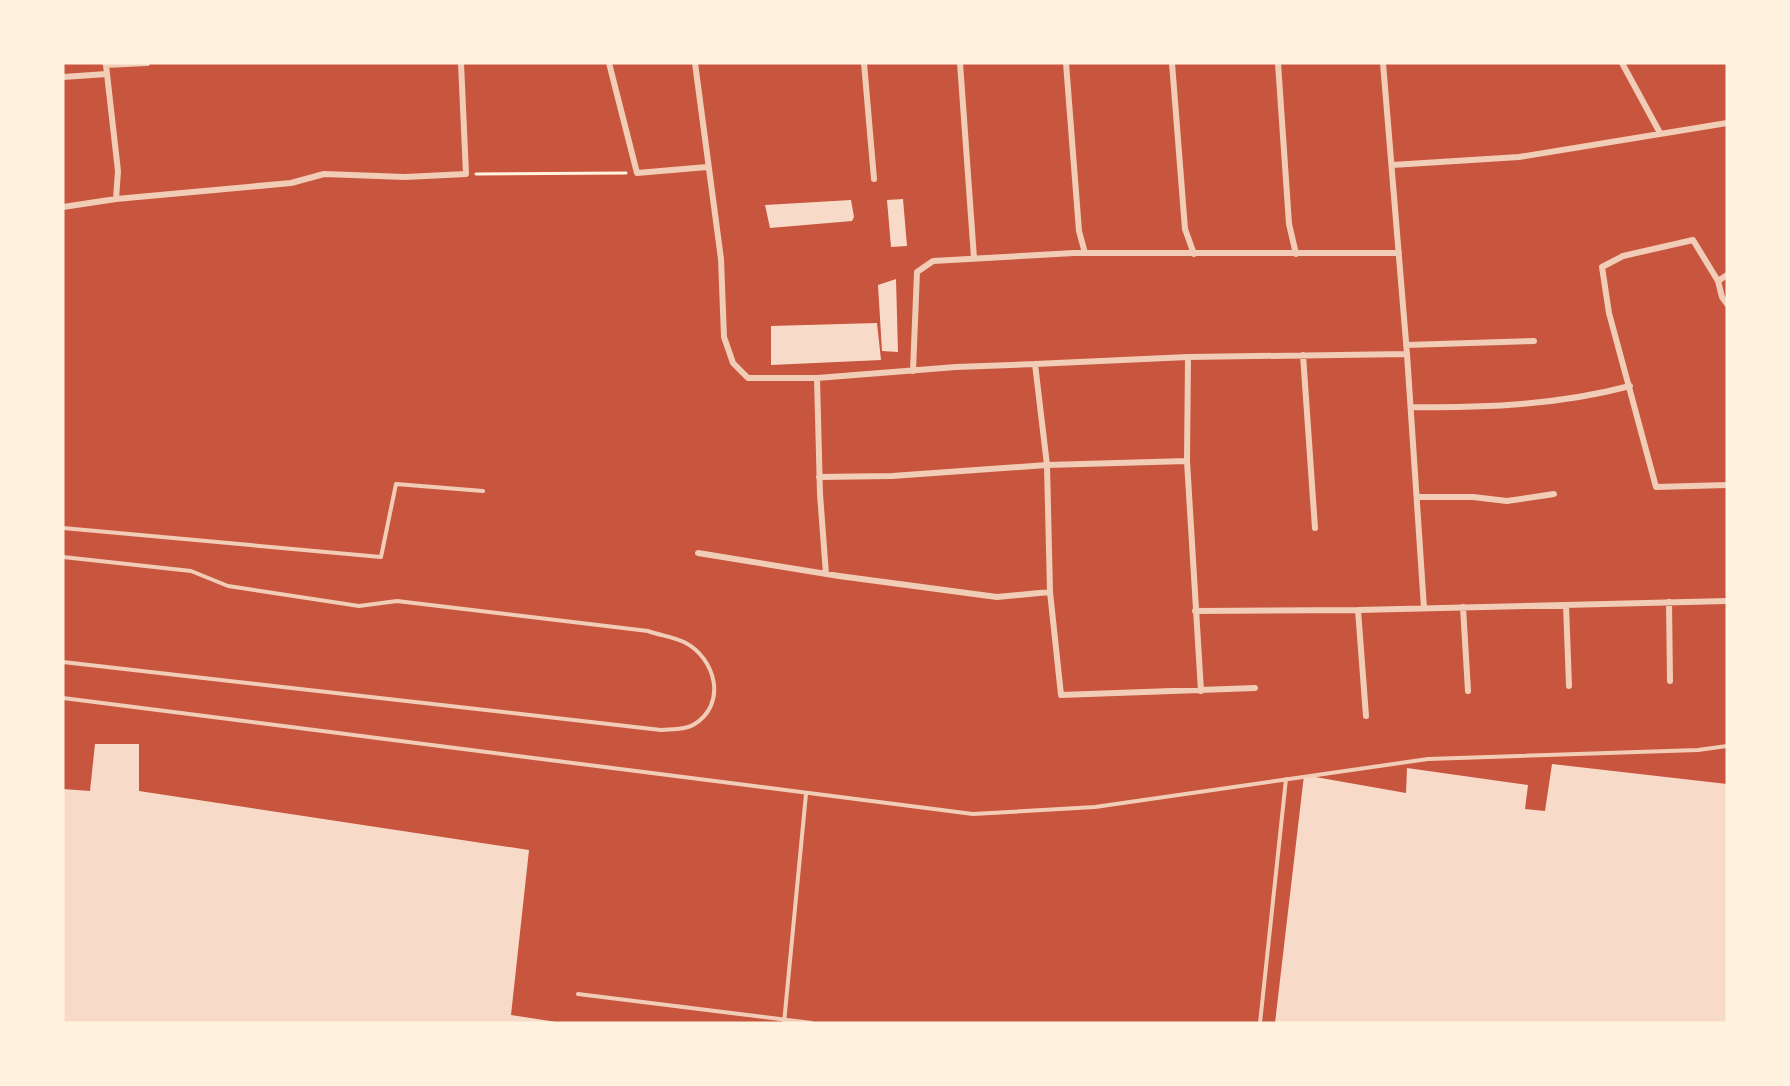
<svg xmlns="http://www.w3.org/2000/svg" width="1790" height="1086" viewBox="0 0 1790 1086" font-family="Mulish,sans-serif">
  <rect width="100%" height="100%" fill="#c8553d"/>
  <path fill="#f7dbc8" d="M903,199l4,47 -16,1 -4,-47z
    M851,200l3,17 -2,4 -82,7 -5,-23z
    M896,279l2,73 -16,-1 -4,-66z
    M877,323l4,37 -110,5v-39z
    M95,744h44v47l390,59 -18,165 52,8h-500v-234l27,2z
    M1552,764l175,20v239h-452l29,-248 102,18 1,-25 121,17 -3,24 20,2z"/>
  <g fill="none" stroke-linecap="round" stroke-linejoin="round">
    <path stroke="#fff3e0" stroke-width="3" d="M476,174l150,-1"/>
    <path stroke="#f1ccb7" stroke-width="4" d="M63,528l318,29 15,-73 87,7
      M63,557l128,14 37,15 131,20 38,-5 251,30c11,4 25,6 36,11 32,16 44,63 9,83 -8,5 -23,4 -32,5l-598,-68
      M63,698l910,116 122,-7 333,-48 270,-9 29,-4
      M578,994l234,29
      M784,1023l22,-229
      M1260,1023l26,-244"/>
    <path stroke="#f1ccb7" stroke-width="6" d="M105,63l1,2 41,-2
      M609,63l28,110 70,-6
      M695,63l26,196 3,78 9,26 15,15h69
      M864,63l10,116
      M960,63l14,195
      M1066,63l13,168 6,22
      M1172,63l13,166 9,25
      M1278,63l11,161 7,30
      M1383,63l24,291
      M1622,63l38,70
      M106,65l12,106 -2,28 175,-16 33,-9 81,3 61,-3 -5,-111
      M63,77l44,-3
      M1392,165l127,-8 208,-34
      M63,207l53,-8
      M1718,281l9,-6
      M1727,304l-5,-7 -4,-16 -25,-41 -70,16 -21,11 7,46 47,174 71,-2
      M1406,345l128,-4
      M1303,355l12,173
      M913,371l4,-99 16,-11 141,-8h325
      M1411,407c74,1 147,-2 219,-21
      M1187,461l1,-104
      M819,477l73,-1 155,-11 -12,-101 153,-7 219,-3 17,254
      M1417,497h56l34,4 47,-7
      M698,553l141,23 158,21 53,-5
      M826,574l-6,-80 -3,-116 139,-11 79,-3
      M1669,602l1,79
      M1566,605l3,81
      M1463,607l5,84
      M1195,611l163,-1
      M1201,691l-14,-230 -140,4 3,127 11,103 194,-7
      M1366,716l-8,-106 369,-9"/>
  </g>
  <rect width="1790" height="1086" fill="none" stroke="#fff3e0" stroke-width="129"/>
</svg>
